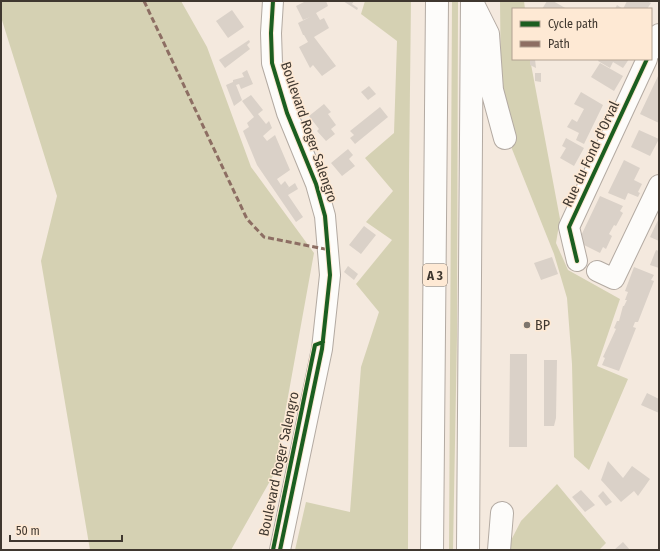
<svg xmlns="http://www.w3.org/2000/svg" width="660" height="551" viewBox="0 0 660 551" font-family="'Fira Sans Condensed',sans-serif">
  <rect width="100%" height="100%" fill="#f4e9de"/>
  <path fill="#d5d1b3" d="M1,1h180l26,46 44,120 63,86 -40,221 -43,76h-141l-49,-289 16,-65 -56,-179z
    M365,1h46l-2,173 -1,376h-113l11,-48 44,10 11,-145 18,-55 -23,-28 36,-44 -26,-18 27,-31 -28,-33 29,-25 3,-92 -36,-27z
    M452,1h6l-1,335 -4,214h-4z
    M500,1h24l1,8h-12v50h17l30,160 -4,24 12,27 52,29 -23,67 31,13 -39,91 -15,-13 -2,-93 -5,-66 -13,-44 -46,-115 -7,-48z
    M557,484l49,59 -7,7h-93l15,-29z"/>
  <path fill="#dad1c8" d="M306,1h20l2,5 -12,7 4,7 4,-2 5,10 -15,9 22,29 -14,10 -9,-11 -3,3 -11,-21 9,-5 -4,-7h-1l-5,-12 12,-6 -7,3 -7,-14z
    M343,1h11l-2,3 6,4 -1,2z
    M547,1h6l14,8h-25z
    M627,1h20l4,2 -4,6h-32l2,-4 6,4z
    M232,10l12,17 -16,11 -12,-17z
    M249,40l1,2 -3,3 3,4 -25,19 -6,-8z
    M530,59h5l1,9 -6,-3z
    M599,59h30l-6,9 -10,-6 -3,6 -12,-7z
    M600,63l23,13 -9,15 -23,-14z
    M247,70l6,14 -12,5 -2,-5 -3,1 6,15 -8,6 -8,-21 7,-3v-2l11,-3 -2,-4z
    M535,73h6v9l-6,-1z
    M659,74v49l-19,-9z
    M369,86l7,8 -8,6 -7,-8z
    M581,92l22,13 -19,39 -8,-4 3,-7 -12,-6 5,-8 5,3 7,-13 -10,-5z
    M251,95l12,15 -5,4 8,10 3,-3 3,7 -9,8 4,5 8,-6 15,35 -13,9 4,6 4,-4 4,6 -4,3 10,-7 3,6 -10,6 15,22 -7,5 -39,-57 -14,-34 6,-4 -2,-4 7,-6 -12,-16z
    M324,104l7,8 -3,2 8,11 -5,4 4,5 -9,7 -9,-10 2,-2 -10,-13z
    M380,107l8,10 -33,27 -5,-6 4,-3 -4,-4z
    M639,130l20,9 -9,17 -19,-9z
    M566,138l18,10 -10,18 -14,-8 6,-10 -4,-2z
    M348,149l5,6 -4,4 6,7 -13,10 -11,-13z
    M624,160l16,8 -6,12 8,4 -4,8 2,1 -2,4 -10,-4 -3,7 -17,-7z
    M600,196l23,10 -3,5 3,2 -7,13 -2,-1 -5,9 3,2 -6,13 -3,-2 -3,6 -22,-11z
    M659,218v23l-9,-4z
    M364,226l12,9 -15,19 -12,-9z
    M656,250l3,1v17l-9,-3z
    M552,257l6,17 -17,6 -7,-17z
    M348,266l10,8 -4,6 -10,-8z
    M634,267l20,8 -3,5 3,1 -16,41h-3l-2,5 3,1 -17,43 -17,-6 3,-7 -2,-1 13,-28 -2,-1 3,-7h2l4,-15h1l3,-6h-2l3,-8 -3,-1z
    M510,354h17v93h-18z
    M544,360h13l-1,58 -2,8h-10z
    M647,393l12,6v14l-18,-8z
    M608,461l15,17 9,-12 18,13 -12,17 -4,-5 -13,11 -20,-22z
    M581,490l14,15 -10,7 -13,-15z
    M603,491l9,11 -6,4 -8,-10z
    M623,542l7,8h-16z"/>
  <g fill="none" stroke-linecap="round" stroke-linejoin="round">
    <defs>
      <path id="minor" d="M273,1l-2,32 1,30 15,50 29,71 9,32 5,59 -8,74 -42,201
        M651,51l8,-17
        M577,261l-8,-34 78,-168
        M597,271l17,8 45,-94"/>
      <path id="highway" d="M474,6l14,28 4,56 13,48
        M432,550l5,-549
        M468,550l4,-549
        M499,550l3,-37"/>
    </defs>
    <use href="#minor" stroke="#b3aaa2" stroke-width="22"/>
    <use href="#highway" stroke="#b3aaa2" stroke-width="24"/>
    <use href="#minor" stroke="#fdfcfa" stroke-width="20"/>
    <use href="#highway" stroke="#fdfcfa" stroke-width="22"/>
    <path stroke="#8d6e63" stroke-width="3" stroke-dasharray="6 3" stroke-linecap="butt" d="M144,1l103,218 17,18 66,13"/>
    <defs>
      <path id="cycleway" d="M273,1l-2,32 1,30 15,50 29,71 9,32 5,59 -8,74 -42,201
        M577,261l-8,-34 78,-168
        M273,550l42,-205 8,-3"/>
    </defs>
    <use href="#cycleway" stroke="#fee9d4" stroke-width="6"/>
    <use href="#cycleway" stroke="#1b5e20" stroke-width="4"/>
  </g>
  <circle fill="#7e756c" stroke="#fee9d4" stroke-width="1.5" cx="527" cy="325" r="4"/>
  <g text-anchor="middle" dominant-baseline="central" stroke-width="3" stroke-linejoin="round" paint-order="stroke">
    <rect fill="#fee9d4" stroke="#786c60" stroke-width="1" x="423" y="264" width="24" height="22" rx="3"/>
    <g font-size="13" font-weight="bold" fill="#3f372f">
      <text x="435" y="275">A 3</text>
    </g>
    <g font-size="14" fill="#3f372f" stroke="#fee9d4">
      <text transform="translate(309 132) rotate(71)">Boulevard Roger Salengro</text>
      <text transform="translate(591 154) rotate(-65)">Rue du Fond d'Orval</text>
      <text transform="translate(279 464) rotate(-78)">Boulevard Roger Salengro</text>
    </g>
    <g font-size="14" fill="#3f372f" stroke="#fee9d4" text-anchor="start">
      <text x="535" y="325">BP</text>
    </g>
  </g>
  <rect width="660" height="551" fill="none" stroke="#3f372f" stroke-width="4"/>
  <rect x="512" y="8" width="140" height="52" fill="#fee9d4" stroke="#b2a292"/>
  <rect x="520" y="21" width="20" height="6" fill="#1b5e20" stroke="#b2a292"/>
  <text x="548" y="28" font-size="12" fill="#3f372f">Cycle path</text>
  <rect x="520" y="41" width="20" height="6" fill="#8d6e63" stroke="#b2a292"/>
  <text x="548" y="48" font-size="12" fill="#3f372f">Path</text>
  <path d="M10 535v6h112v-6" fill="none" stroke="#3f372f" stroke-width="2"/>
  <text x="16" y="535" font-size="12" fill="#3f372f" stroke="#fee9d4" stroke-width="3" paint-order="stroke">50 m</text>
</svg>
